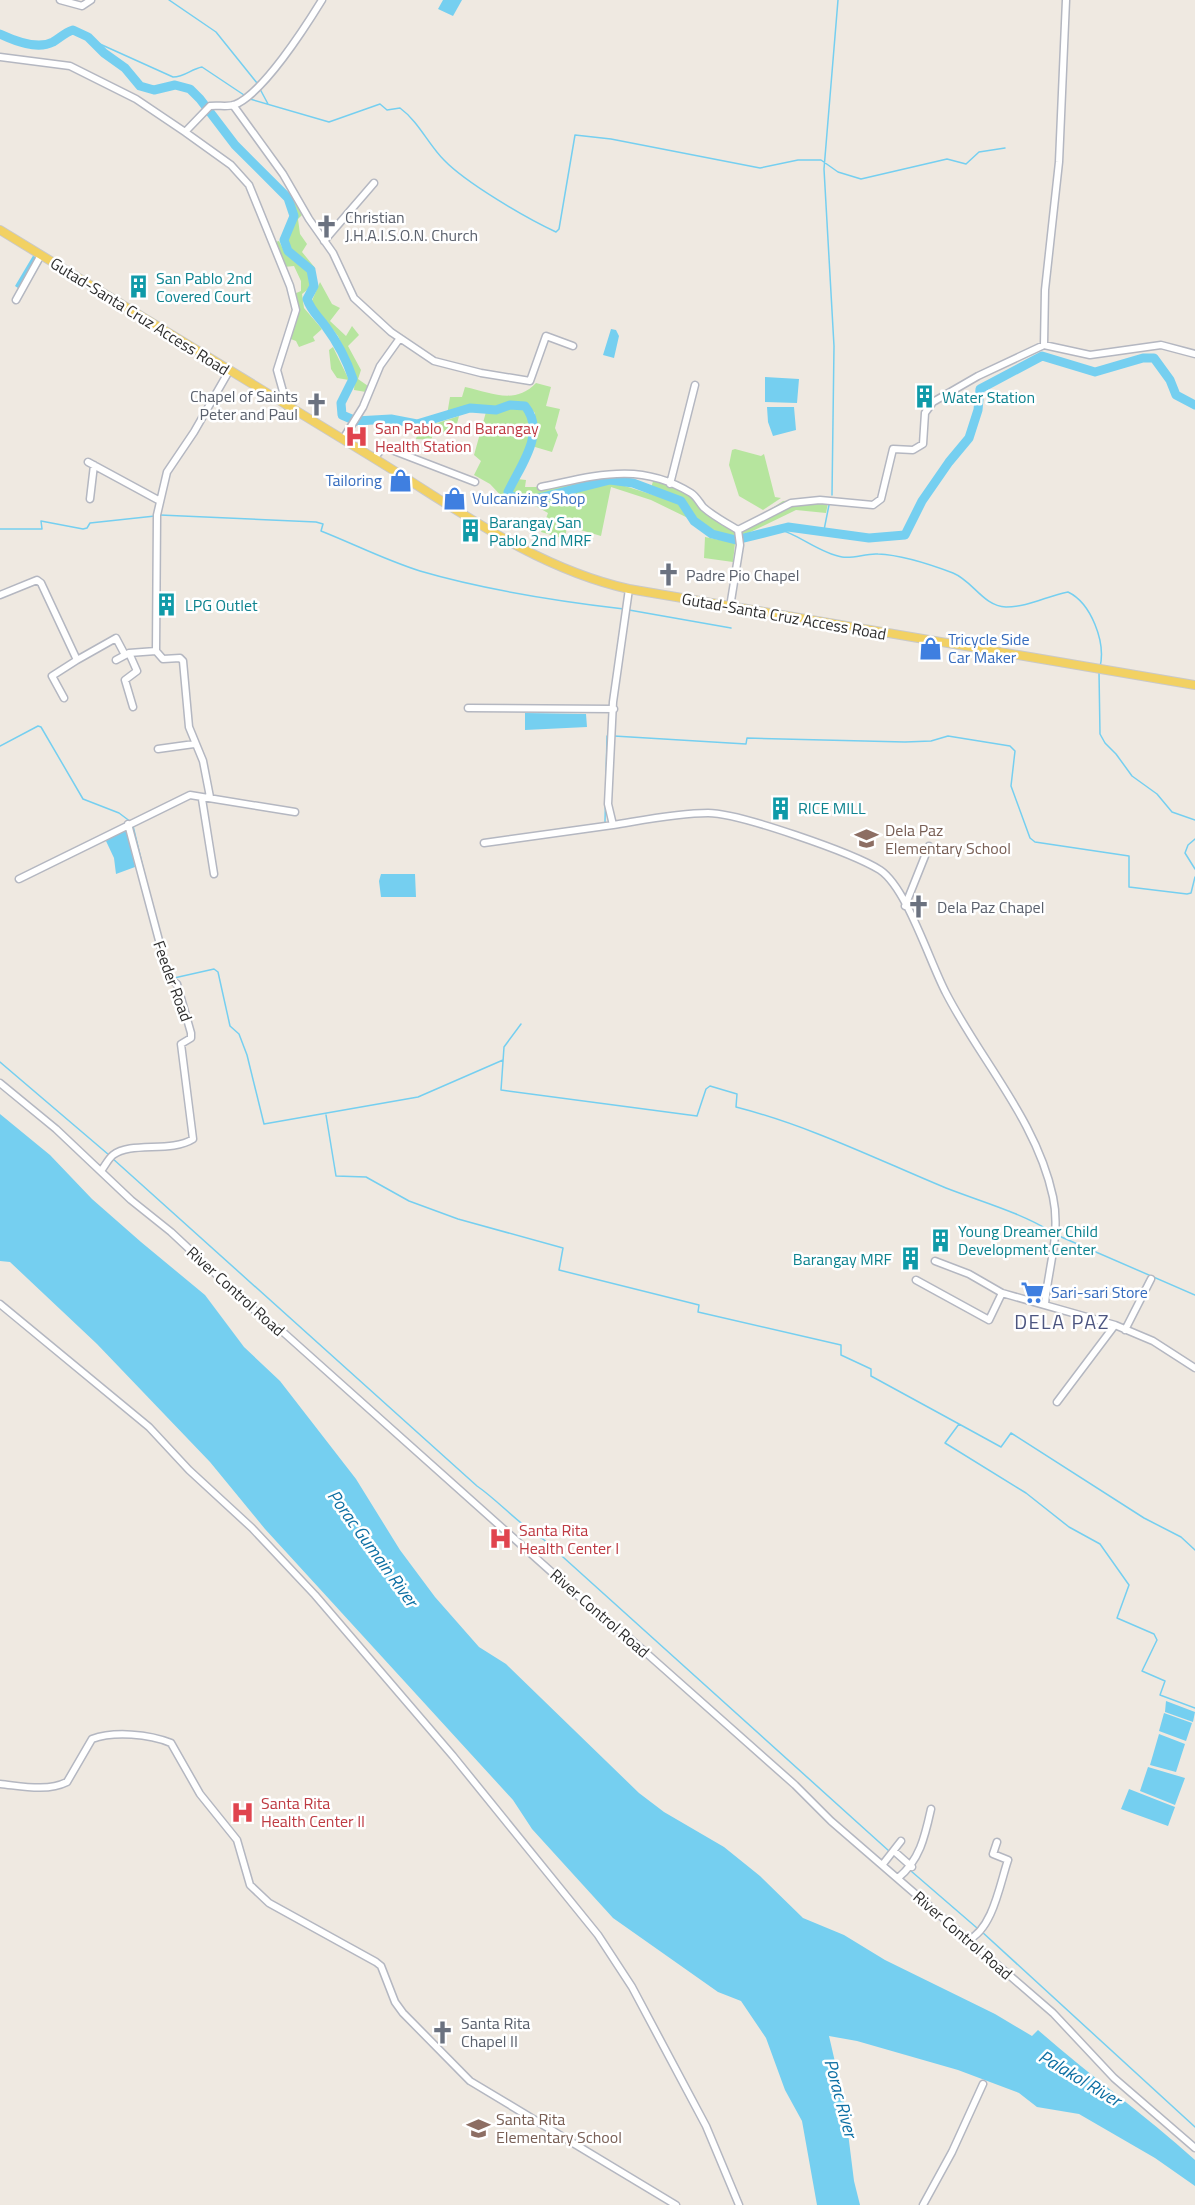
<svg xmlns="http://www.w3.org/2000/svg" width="1195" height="2205" viewBox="0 0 1195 2205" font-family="'Titillium Web',sans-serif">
  <rect width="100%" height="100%" fill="#efe9e1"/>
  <path fill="#b6e59e" d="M291,196l11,19 -4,4 2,15 7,10 -5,8 14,17 -26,-19 -3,-11 9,-26z
    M279,241l6,12 24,17 3,16 -10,8 2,14 18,21 -9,8 2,4 -16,6 -3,-6 -8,-3 7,-16 -1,-28 7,-3v-10l-7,-15 -10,1 -9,-25z
    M320,282l12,22 8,4 -10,13 16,15 6,-10 7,9 -11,11 13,24 -3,9 10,7 -2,6 -12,-2 1,-13 -17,-41 -27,-33z
    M333,347l16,33 -12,-2 -6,-9 -2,-19z
    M536,383l15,4 -5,19 14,3 -5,19 3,7 -6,17 -17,-5v-34l-10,-9 -14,-2 -15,5 -27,-3 -22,11 3,-18h12l3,-10c27,6 50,18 71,-4z
    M511,408l12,1c23,28 -15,61 -18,91l-15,-16 -16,-9 7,-14 -7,-6 12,-43z
    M459,416l-5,19 -19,-5 -4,10 -15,-1 3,-10z
    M735,449l26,7 3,-2 11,43 6,1 -18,12 -24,-14 -10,-31 3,-15z
    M617,471l-2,3 -82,23 -22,-5 6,-13 9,1 -1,7h11l5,-3z
    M654,478l38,16 9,13 34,21v9l-22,-6 -16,-11 -16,-21 -30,-11z
    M612,482l67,21 9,15 -37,-18 -40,-13 -10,49 -34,-10 -2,13 -24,-7 7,-19 -16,-9 42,-8 3,-4z
    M829,498l-3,15 -30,-3 -56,27v-8l43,-28z
    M705,537l30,6 -2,19 -29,-4z"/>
  <path fill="#75cff0" d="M443,0h19l-9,16 -15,-7z
    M34,254l9,6 -19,32 -9,-6z
    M611,329l5,1 3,6 -5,22 -11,-3z
    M765,377l34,2 -2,24 -32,-1z
    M767,407h27l2,23 -23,6 -5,-14z
    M525,713l61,1 1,13 -62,3z
    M126,828l9,39 -19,7 -2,-16 -8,-17z
    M381,874h34l1,23h-35l-2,-16z
    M0,1114l50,41 42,44 49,43 64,53 39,52 36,34 76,98 44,71 35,47 44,50 27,17 133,129 25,19 60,35 36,29 43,42 41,17 41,25 110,54 37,22 6,-6c51,45 106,84 157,130v26l-40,-28 -76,-44 -42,-7 -18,-14 -61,-23 -101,-29 -28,-5 15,65 10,80 6,24h-43l-15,-84 -17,-31 -19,-52 -25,-37 -23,-9 -105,-74 -81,-89 -19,-29 -248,-271 -55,-67 -113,-118 -87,-82 -10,-1z
    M1166,1701l29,11 -2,10 -28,-10z
    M1164,1713l28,10 -6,18 -27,-10z
    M1159,1734l26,10 -9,28 -26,-7z
    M1148,1767l37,11 -10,27 -35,-14z
    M1129,1789l46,18 -7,19 -47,-17z"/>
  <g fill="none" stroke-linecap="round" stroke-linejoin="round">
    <path stroke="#75cff0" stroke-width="1.5" d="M169,0l47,32 41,51
      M91,40l82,37c12,0 18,-8 29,-10l42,28
      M260,89l8,15
      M250,99l79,23 51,-18 7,6 13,-2c19,14 28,36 44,52 22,23 82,58 112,72l3,-3 16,-94 36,4 149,29 38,-8h23l17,12 23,7 86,-20 19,5 13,-12 26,-4
      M832,495l2,-149 -10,-177 14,-169
      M160,515l156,7 7,2 -2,7c33,13 64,29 99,40 65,19 136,30 204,38
      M0,529h42l-1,-8 42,8 4,-1 3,-5 65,-7
      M775,529c20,2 43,24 67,28 12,2 24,-4 36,-3 24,1 54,11 75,19 20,8 30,33 53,34 22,0 41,-11 62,-15 23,11 38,50 32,75
      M824,530l5,-25
      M629,610l102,18
      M1099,672l1,62 5,9 11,11 16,22 25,18 15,18 23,8
      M614,736l132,8 1,-6 158,4 26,-1 17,-5 62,10 5,5 -4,35 19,52 5,4 94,14v31l58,7 4,-1 4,-16
      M0,746l38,-20 3,1 42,72 36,14 12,9
      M605,822l2,-86
      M133,826l13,54
      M1195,839l-7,6 -3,8 10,16
      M174,978l40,-9 4,3 12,54 9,8 8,21 17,69 154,-27 85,-37
      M521,1024l-17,23 -3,43 196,26 9,-27 4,-3 27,8 -1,13c74,19 140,52 210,81 36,14 73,24 106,44
      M0,1062l109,93
      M326,1115l10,61 30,1 43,24 49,18 105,29 -4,22 140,35 -1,7 143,33v10l30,14v7l88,48 -14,19 81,50 43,34 31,17 29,41 -12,33 37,16 3,6 -15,31 23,10 -5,14 35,13
      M112,1158l365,328c23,16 41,38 66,53l346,312
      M1059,1236l136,59
      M959,1424l42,23 10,-14 133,85 37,19 14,13
      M893,1854l14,13
      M911,1871l66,57
      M981,1931l214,196"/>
    <path stroke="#75cff0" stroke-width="9" d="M0,34c15,7 37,16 53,8 7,-4 11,-9 20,-12l15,7 16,16 21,15 15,18 14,4 21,-5 15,4 10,10 35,46 53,53 6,18 -10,24 4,11 23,19 3,16 -7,13c4,12 12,18 19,28 12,16 21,34 27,52l-12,24 1,12 14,6 35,-2 26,5 53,-16 26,2 14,-5 15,1c22,27 -5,60 -17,86l2,4 21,4 79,-20 23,3 48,18 13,20 18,13 24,6 52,-13 81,11 36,-3 17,-34 27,-39 20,-24 9,-28 2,-21 62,-33 53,16 48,-14h11l16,22 6,15 19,10"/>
    <defs>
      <path id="minor" d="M60,0l22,6 9,-6
        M0,57l70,9 66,33 49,33
        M233,105l50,69 26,45 24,34 21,45 37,34 43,29 47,12 49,8 16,-45 27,10
        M324,241l50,-58
        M16,300l25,-45
        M1044,345l1,-55 14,-128 7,-162
        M287,406l-10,-36 19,-60 -6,-24 -41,-101 -18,-20 -46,-33 25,-26c8,-1 17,1 24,-1 28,-10 72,-79 88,-105
        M343,439l20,-32 17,-41 20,-28
        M374,458l10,-11 91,35
        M88,462l72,39
        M670,484l25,-99
        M541,487c54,-11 98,-26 150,6 5,3 8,9 12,14 10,9 23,16 35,23l53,-27 29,-3 53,5 8,-6 12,-50 20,1 10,-6 2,-31 8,-11 45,-26 66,-31 46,10 71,-10 34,9
        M90,499l4,-34
        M629,589l-16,113 -5,102 5,21c31,-5 65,-12 95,-12 31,0 145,40 172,57 27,18 50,93 66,123 35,68 91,128 107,204 8,37 -5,71 -8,107
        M0,595l37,-15 4,3 36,77 39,-22 9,17
        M730,607l10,-62 -2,-15
        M129,653l8,18 -12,9 8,27
        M116,660l13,-7 27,-2
        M64,698l-12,-22 25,-16
        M468,708l146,1
        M158,749l36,-5
        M210,797l-7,-36 -14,-34 -6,-66 -3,-3 -17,1 -7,-8 1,-136 10,-43 27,-40 35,-61
        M202,799l12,75
        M484,843l129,-18
        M19,879l171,-84 105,17
        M905,906l24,-60
        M0,1083l56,46 75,71 40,32 96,90 16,10 320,286 23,17 169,150 36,36 222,192 61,65 81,70
        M101,1171c4,-5 7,-12 12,-16 18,-14 58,-2 80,-16l-12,-95 10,-6v-5l-14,-49 -8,-6 -41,-154
        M935,1261l34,13 33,19 113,32 38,16 42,27
        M916,1280l73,40 13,-27
        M0,1304l149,123 40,43 63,58 63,67 138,161 145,179 34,52 74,139 33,79
        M1125,1330l26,-51
        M1057,1402l58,-77
        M0,1784c21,2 47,8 67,-2l25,-43c22,-8 57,-5 79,4l29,51 37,46 13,45 19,18 107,59 5,4 14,36 8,11 67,68 206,124
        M894,1851l18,16
        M883,1864l18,-23
        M898,1878c22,-18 27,-42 33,-69
        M968,1940c25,-11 32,-57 40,-80l-15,-6 4,-12
        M923,2205l29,-53 31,-68"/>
      <path id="major" d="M0,230c124,76 248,151 372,227 82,50 162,111 257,132l566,96"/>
    </defs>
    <use href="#minor" stroke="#b4b7c1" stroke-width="9"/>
    <use href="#major" stroke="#c9c9c9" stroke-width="10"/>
    <use href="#minor" stroke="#fff" stroke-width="6"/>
    <use href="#major" stroke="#f2d163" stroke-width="8"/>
  </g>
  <defs>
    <symbol id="church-bare" viewBox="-9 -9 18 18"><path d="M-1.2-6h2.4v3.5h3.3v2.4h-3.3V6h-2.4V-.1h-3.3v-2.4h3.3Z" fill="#6b7280" stroke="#fff" stroke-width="2.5" paint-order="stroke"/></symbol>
    <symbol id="building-bare" viewBox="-9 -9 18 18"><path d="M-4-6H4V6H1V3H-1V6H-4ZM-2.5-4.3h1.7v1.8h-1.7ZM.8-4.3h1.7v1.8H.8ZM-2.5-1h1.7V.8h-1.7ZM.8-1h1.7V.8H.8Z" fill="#0f9aa8" stroke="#fff" stroke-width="2.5" paint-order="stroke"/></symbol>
    <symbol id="hospital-bare" viewBox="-9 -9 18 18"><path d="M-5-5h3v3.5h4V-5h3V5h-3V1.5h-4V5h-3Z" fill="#e0444e" stroke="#fff" stroke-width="2.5" paint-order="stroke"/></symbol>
    <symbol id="shop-bare" viewBox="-9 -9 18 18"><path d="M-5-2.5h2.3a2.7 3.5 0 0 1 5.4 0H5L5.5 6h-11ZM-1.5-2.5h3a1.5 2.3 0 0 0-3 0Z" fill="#3f7fe0" stroke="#fff" stroke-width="2.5" paint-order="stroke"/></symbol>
    <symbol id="school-bare" viewBox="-9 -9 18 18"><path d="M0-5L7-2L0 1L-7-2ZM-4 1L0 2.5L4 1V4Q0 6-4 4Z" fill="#8d6e63" stroke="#fff" stroke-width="2.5" paint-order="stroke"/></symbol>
    <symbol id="supermarket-bare" viewBox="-9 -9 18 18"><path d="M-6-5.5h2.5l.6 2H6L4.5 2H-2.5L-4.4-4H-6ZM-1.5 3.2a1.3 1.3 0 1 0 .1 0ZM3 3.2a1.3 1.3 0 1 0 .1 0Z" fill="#3f7fe0" stroke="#fff" stroke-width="2.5" paint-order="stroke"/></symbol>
  </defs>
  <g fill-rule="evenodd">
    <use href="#church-bare" x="310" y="210" width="33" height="33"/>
    <use href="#building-bare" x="122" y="270" width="33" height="33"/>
    <use href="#building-bare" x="908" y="380" width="33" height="33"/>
    <use href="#church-bare" x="300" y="388" width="33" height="33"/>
    <use href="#hospital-bare" x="340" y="420" width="33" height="33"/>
    <use href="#shop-bare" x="384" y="464" width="33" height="33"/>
    <use href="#shop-bare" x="438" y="482" width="33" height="33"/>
    <use href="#building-bare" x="454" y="514" width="33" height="33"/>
    <use href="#church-bare" x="652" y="558" width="33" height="33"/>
    <use href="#building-bare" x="150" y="588" width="33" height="33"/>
    <use href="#shop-bare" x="914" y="632" width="33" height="33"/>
    <use href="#building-bare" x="764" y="792" width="33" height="33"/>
    <use href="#school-bare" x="850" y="822" width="33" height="33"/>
    <use href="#church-bare" x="902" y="890" width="33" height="33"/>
    <use href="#building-bare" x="924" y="1224" width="33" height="33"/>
    <use href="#building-bare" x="894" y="1242" width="33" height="33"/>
    <use href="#supermarket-bare" x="1016" y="1276" width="33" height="33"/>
    <use href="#hospital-bare" x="484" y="1522" width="33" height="33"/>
    <use href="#hospital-bare" x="226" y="1796" width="33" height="33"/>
    <use href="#church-bare" x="426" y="2016" width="33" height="33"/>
    <use href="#school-bare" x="462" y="2112" width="33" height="33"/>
  </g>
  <g text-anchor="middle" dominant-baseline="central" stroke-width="5" stroke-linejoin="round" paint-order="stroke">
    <g font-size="16" fill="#5b616d" stroke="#fff" text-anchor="start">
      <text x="345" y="217">Christian<tspan x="345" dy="18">J.H.A.I.S.O.N. Church</tspan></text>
      <text x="298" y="396" text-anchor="end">Chapel of Saints<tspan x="298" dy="18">Peter and Paul</tspan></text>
      <text x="686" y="575">Padre Pio Chapel</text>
      <text x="937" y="907">Dela Paz Chapel</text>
      <text x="461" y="2023">Santa Rita<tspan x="461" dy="18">Chapel II</tspan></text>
    </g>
    <g font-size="16" fill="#0d838f" stroke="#fff" text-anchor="start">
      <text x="156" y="278">San Pablo 2nd<tspan x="156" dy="18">Covered Court</tspan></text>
      <text x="942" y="397">Water Station</text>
      <text x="489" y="522">Barangay San<tspan x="489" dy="18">Pablo 2nd MRF</tspan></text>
      <text x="185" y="605">LPG Outlet</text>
      <text x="798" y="808">RICE MILL</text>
      <text x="958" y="1231">Young Dreamer Child<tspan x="958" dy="18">Development Center</tspan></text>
      <text x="892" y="1259" text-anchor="end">Barangay MRF</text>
    </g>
    <g font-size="16" fill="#2e2e2e" stroke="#fff">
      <text transform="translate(140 316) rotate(32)">Gutad-Santa Cruz Access Road</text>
      <text transform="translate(784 616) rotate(10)">Gutad-Santa Cruz Access Road</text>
      <text transform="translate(173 981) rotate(70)">Feeder Road</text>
      <text transform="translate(236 1291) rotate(42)">River Control Road</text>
      <text transform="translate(600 1613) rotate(41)">River Control Road</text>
      <text transform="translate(963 1935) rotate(41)">River Control Road</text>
    </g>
    <g font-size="16" fill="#be3a42" stroke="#fff" text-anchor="start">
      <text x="375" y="428">San Pablo 2nd Barangay<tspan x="375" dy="18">Health Station</tspan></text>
      <text x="519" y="1530">Santa Rita<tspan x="519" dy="18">Health Center I</tspan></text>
      <text x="261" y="1803">Santa Rita<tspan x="261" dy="18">Health Center II</tspan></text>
    </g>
    <g font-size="16" fill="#366cbe" stroke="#fff" text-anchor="start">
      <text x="382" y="480" text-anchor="end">Tailoring</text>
      <text x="472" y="498">Vulcanizing Shop</text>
      <text x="948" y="639">Tricycle Side<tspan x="948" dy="18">Car Maker</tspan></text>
      <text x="1051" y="1292">Sari-sari Store</text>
    </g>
    <g font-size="16" fill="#785e54" stroke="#fff" text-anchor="start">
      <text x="885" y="830">Dela Paz<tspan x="885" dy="18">Elementary School</tspan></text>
      <text x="496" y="2119">Santa Rita<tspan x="496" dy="18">Elementary School</tspan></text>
    </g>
    <g font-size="18" font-style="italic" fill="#0d6fa3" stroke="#fff">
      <text transform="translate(373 1548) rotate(54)">Porac Gumain River</text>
      <text transform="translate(1080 2078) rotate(31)">Palakol River</text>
      <text transform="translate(841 2098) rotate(75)">Porac River</text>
    </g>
    <g font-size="20" letter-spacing="1.5" fill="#4d5680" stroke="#fff">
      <text x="1062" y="1321">DELA PAZ</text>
    </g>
  </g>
</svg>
